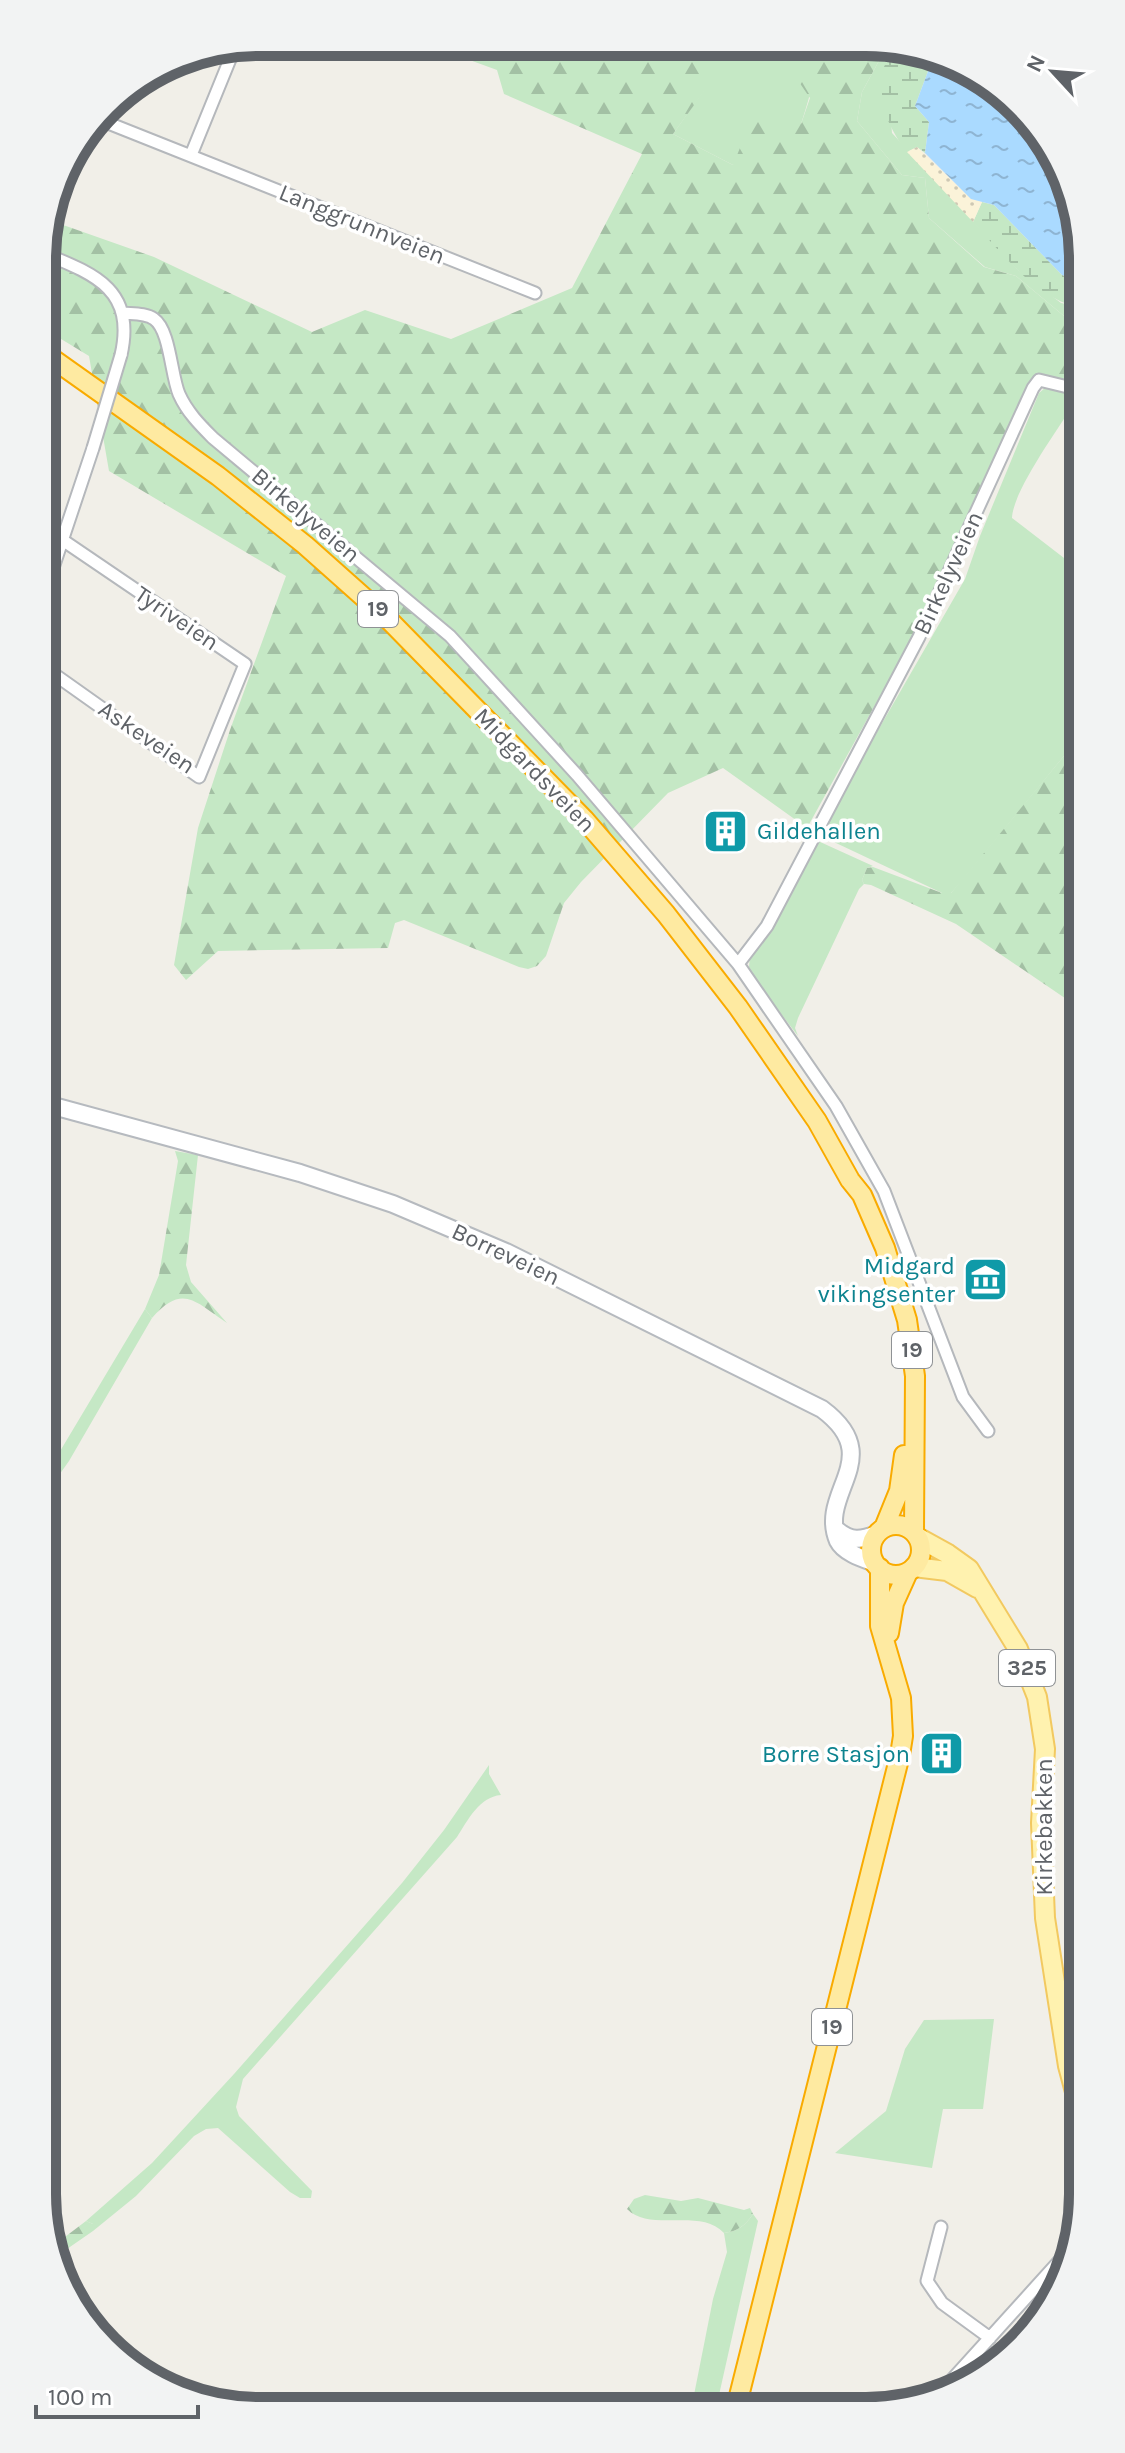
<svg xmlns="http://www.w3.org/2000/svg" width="1125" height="2453" viewBox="0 0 1125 2453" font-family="Karla,sans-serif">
  <defs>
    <pattern id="forest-firs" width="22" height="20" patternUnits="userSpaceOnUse" patternTransform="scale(2)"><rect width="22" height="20" fill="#c5e8c5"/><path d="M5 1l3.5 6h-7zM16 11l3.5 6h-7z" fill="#a3c0a4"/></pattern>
    <pattern id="wetland-marsh" width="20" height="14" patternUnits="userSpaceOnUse" patternTransform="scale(2)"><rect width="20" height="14" fill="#c5e8c5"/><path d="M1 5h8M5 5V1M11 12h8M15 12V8" fill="none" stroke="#a3c0a4"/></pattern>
    <pattern id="sand-dots" width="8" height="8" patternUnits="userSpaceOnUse" patternTransform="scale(2)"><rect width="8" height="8" fill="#fbf3d9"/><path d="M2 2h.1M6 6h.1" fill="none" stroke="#cec8b4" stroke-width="1.8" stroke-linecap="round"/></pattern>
    <pattern id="water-ripples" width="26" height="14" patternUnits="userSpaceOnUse" patternTransform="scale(2)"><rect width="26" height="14" fill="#aadaff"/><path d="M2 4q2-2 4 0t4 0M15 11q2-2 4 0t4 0" fill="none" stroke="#8eb4d2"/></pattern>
  </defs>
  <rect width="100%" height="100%" fill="#f1efe8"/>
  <path fill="#c5e8c5" d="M714,45h99c5,27 -4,54 -12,79l-68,41 -60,-31 39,-55z
    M887,46h13l-14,16 6,71 126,137 43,33 15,3v15h-6l-54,-45 -31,-9 -56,-49 -4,-40 -23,-3 -45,-54 5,-29z
    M1055,385l17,10 4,5c-16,27 -63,90 -64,118l65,50v172l-116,142 -10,11h-9l-106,-50 -10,-10 1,-14 138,-240 15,-43 59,-143 7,-6z
    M818,841l55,25 -6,2 -5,12 2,4 -5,5 -61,129 -3,10 3,8 -46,-60 -3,-9 1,-12 64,-111z
    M145,1309l7,9 -83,143 -22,31v-19z
    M489,1765v9l12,21c-22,2 -33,25 -44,42l-214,242 -7,28 3,9 73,75 -1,7h-11l-10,-6 -72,-64 -12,1 -12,7 -58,60 -43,35v-7l-7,-3 66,-58 82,-89 168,-191 42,-53z
    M994,2019l-11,90h-40l-11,59 -97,-15 51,-42 19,-62 19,-29z
    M753,2214l5,7 -41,183 -25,1 21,-106 14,-47 -3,-19c14,-2 21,-7 29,-19z"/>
  <path fill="url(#forest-firs)" d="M423,43l291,2 -1,34 -40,55 60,31 18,-44 50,3 9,-26 -13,-19 18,-21 -2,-13 74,1 -25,46 -5,29 45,54 23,3 4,40 55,49 32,9 54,45h6v67l-4,7 -31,-17 -135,271 -99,179 -84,-60 -55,25 -87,89 -17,21 -18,53 -9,10 -9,3 -9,-2 -115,-47 -9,3 -7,25 -170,3 -32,29 -12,-15 24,-137 32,-98 56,-154 -177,-105 -20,-115 -46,-28v-84l6,-24 105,37 158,75 53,-22 86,29 121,-51 70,-134 -138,-60 -7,-24z
    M1077,740l1,267 -122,-83 -85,-39 -7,-1 -2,-4 5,-12 6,-1 69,26h9z
    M175,1151l23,4 -12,110 5,17 36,41c-32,-21 -44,-40 -75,-5l-7,-9 14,-34 19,-114z
    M645,2195l36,6 17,-3 46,12 6,-2 3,6c-8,12 -15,17 -29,19 -24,-26 -73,0 -97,-24l7,-10z
    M86,2221l7,3v7l-39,27 -5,-9z"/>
  <path fill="url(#wetland-marsh)" d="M900,46h8l25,12 -18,48 14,16 -4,31 -8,-6 -10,5c-18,-23 -37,-62 -20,-91 3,-5 9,-10 13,-15z
    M982,202l12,3 68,70 14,4v27c-39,-7 -77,-56 -103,-84z"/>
  <path fill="url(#sand-dots)" d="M917,147l54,52 11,3 -9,20 -66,-70z"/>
  <path fill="url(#water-ripples)" d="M933,58l77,38 65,106 1,77 -14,-4 -68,-70 -23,-6 -46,-46 4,-31 -14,-16z"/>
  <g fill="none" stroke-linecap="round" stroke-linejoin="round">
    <defs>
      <path id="minor" d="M98,119l437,174
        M191,155l44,-108
        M43,253c51,21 93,36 78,102
        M123,313c10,1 23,0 31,6 16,11 17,56 25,75 8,18 21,31 34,44l237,198 127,139 161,189 98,142 48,85 79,206 25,34
        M44,595l49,-147
        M44,667l155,110 46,-113 -184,-125
        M738,964l29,-38 152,-289 114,-249 6,-8 37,9
        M941,2227l-14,54 15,22 48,35
        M939,2394l123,-136 13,-17"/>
      <path id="secondary" d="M46,1104l254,69 93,31 113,48 316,157c66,49 -5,83 16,132 6,12 26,18 37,22
        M837,1530c14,12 24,10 40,4"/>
      <path id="primary" d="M919,1538l29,16 21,15 49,80 19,48 8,52 -4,74 4,95 23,148 14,52
        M914,1567l33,4 30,17"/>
      <path id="trunk" d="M43,352l175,124 87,69 82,73 197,201 82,95 72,93 79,114 33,59 12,15 23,53 22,72 8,56 -1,156
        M871 1550a25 25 0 1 1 50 0a25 25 0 1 1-50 0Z
        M884,1528l15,-37 5,-36
        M889,1633l5,-30 14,-31
        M737,2404l163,-649 3,-19 -2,-38 -21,-72v-58"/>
    </defs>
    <use href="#minor" stroke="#b5b8bc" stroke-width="15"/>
    <use href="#secondary" stroke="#b6babf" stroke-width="20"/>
    <use href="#primary" stroke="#f2c960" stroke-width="22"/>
    <use href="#trunk" stroke="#f9ab00" stroke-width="22"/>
    <use href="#minor" stroke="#fff" stroke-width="11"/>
    <use href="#secondary" stroke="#fff" stroke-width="16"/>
    <use href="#primary" stroke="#fff2af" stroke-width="18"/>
    <use href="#trunk" stroke="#feeaa1" stroke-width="18"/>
    <defs>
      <path id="minor-bridge" d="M93,448l28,-93"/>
    </defs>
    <use href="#minor-bridge" stroke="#b5b8bc" stroke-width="15" stroke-linecap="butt"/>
    <use href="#minor-bridge" stroke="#fff" stroke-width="11"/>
  </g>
  <defs>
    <symbol id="building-square" viewBox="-11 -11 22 22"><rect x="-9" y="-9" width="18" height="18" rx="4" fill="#0f9aa8" stroke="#fff"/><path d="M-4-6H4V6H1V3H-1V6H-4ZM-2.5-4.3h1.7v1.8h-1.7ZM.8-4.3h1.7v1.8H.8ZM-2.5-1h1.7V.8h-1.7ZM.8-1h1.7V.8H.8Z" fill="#fff"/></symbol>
    <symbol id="museum-square" viewBox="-11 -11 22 22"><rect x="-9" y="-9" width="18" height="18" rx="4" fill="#0f9aa8" stroke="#fff"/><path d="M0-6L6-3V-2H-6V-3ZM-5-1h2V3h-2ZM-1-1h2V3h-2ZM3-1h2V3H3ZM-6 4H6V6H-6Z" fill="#fff"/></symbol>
  </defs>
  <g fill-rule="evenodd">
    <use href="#building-square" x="700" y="806" width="51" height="51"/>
    <use href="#museum-square" x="960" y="1254" width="51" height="51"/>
    <use href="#building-square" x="916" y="1728" width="51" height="51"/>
  </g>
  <g text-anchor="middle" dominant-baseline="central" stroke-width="7" stroke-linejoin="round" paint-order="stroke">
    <g fill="#fff" stroke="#8f9295" stroke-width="2">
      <rect x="358" y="591" width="40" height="36" rx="6"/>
      <rect x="892" y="1332" width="40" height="36" rx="6"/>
      <rect x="999" y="1650" width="56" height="36" rx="6"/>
      <rect x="812" y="2009" width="40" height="36" rx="6"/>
    </g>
    <g font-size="22" font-weight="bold" fill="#5f6368">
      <text x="378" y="609">19</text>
      <text x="912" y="1350">19</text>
      <text x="1027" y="1668">325</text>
      <text x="832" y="2027">19</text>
    </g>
    <g font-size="24" fill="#5f6368" stroke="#fff">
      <text transform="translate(362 224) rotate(22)">Langgrunnveien</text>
      <text transform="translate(306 515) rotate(40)">Birkelyveien</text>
      <text transform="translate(948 573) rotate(-65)">Birkelyveien</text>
      <text transform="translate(177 618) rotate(34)">Tyriveien</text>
      <text transform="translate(147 737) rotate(34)">Askeveien</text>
      <text transform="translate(535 770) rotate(46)">Midgardsveien</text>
      <text transform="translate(506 1254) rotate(25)">Borreveien</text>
      <text transform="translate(1044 1827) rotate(-90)">Kirkebakken</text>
    </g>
    <g font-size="24" fill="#0d838f" stroke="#fff" text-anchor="end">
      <text x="757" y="831" text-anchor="start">Gildehallen</text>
      <text x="955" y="1266">Midgard<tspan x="955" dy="28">vikingsenter</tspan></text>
      <text x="910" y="1754">Borre Stasjon</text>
    </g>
  </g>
  <path d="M0 0H1125V2453H0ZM259 56H866A203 203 0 0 1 1069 259V2194A203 203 0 0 1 866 2397H259A203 203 0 0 1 56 2194V259A203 203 0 0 1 259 56Z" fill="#f2f3f3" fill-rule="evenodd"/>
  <path fill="none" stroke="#5f6368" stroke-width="10" d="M259 56H866A203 203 0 0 1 1069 259V2194A203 203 0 0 1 866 2397H259A203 203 0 0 1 56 2194V259A203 203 0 0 1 259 56Z"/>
  <g transform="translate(1053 72) rotate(296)" stroke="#ffffff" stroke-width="6" paint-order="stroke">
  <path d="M0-6L14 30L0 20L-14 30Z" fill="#5f6368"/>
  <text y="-12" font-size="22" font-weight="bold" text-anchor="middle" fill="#5f6368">N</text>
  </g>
  <path d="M36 2405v12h162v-12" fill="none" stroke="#5f6368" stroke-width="4"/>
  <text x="48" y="2405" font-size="24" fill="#5f6368" stroke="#ffffff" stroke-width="6" paint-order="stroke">100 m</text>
</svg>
